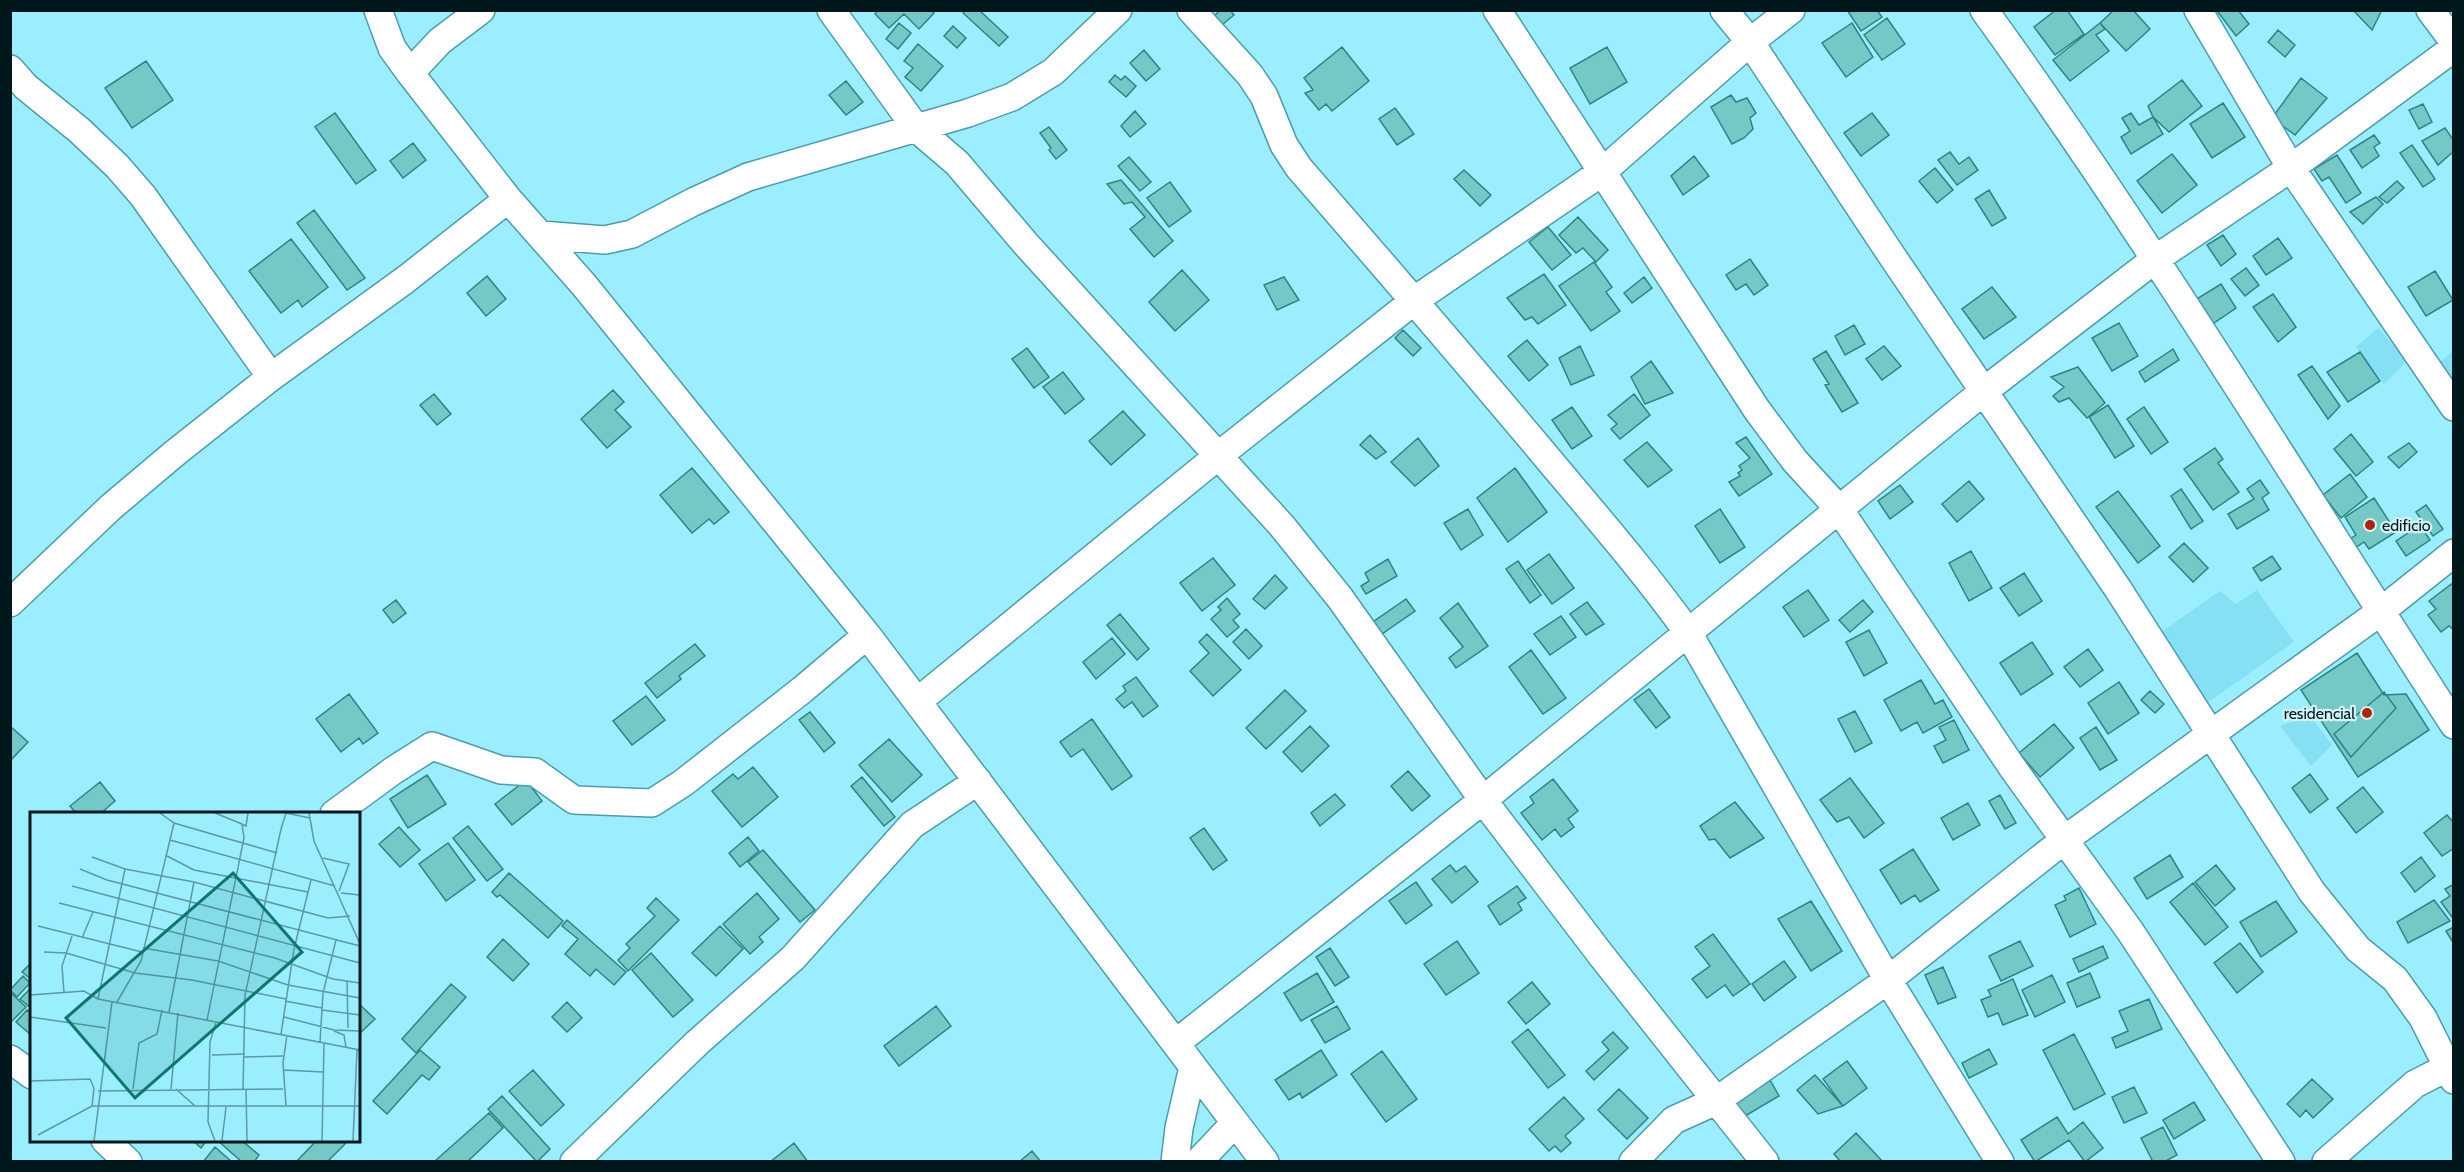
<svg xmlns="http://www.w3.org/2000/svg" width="2464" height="1172" viewBox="0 0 2464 1172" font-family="Cabin,sans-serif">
  <rect width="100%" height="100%" fill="#9beeff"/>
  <path fill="#84e0f2" d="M2378,328l29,33 -23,23 -28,-37z
    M2453,351v30l-13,-19z
    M2257,590l37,52 -86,60 -48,-69 60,-42 16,13z
    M2309,714l23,31 -21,21 -31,-40z"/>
  <path fill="#74c9c6" stroke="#2b8582" stroke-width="1.5" d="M878,10h53l3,3 -15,16 -15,-15 -15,14 -14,-14z
    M965,10h14l29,27 -9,9 -36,-33z
    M1221,10h9l4,5 -17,14 -8,-9z
    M1847,10h30l5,7 -21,14z
    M2056,10h11l17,24 -29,21 -21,-28z
    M2114,10h19l17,19 -24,22 -26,-28z
    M2220,10h18l11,14 -13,12 -18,-24z
    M2353,10h29l-10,20z
    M1887,18l18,26 -23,16 -18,-25z
    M899,23l12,10 -13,16 -12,-10z
    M1852,23l21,34 -27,20 -24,-34z
    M2100,23l5,6 -9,6 13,16 -39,30 -17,-21z
    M953,26l13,12 -9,10 -13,-12z
    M2278,30l17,15 -10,12 -17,-15z
    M918,44l25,22 -22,25 -16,-14 8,-9 -9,-7z
    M1342,47l27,34 -37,30 -6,-7 -7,6 -14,-17 8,-3 -9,-12z
    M1607,47l20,35 -37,22 -20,-36z
    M1144,50l16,19 -14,12 -16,-18z
    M146,61l27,39 -41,28 -27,-40z
    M1115,75l6,5 4,-4 11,10 -10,11 -17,-15z
    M2301,78l26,20 -32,37 -23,-17z
    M2182,80l20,26 -33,26 -16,-15 -5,-11z
    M846,81l17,21 -17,13 -17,-20z
    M1731,95l5,7 11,-4 9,15 -6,5 3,11 -9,9 -12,6 -21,-37z
    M2223,103l22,34 -33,21 -22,-34z
    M2423,104l9,18 -13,7 -10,-19z
    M1395,108l19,26 -17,11 -18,-26z
    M1135,111l11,13 -16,13 -9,-11z
    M335,113l41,57 -20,14 -41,-57z
    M1872,113l17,22 -28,21 -17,-23z
    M2131,113l8,12 14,-8 10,17 -32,20 -10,-17 9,-6 -8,-13z
    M1049,127l18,23 -11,9 -7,-9 2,-2 -11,-15z
    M2445,128l9,13v10l-16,14 -16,-24z
    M2374,135l6,8 -6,4 5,9 -17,12 -12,-18z
    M413,143l13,17 -23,18 -13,-17z
    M2412,145l23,34 -12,8 -23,-34z
    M1950,152l9,12 10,-7 9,13 -21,15 -19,-25z
    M2172,154l25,31 -35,28 -25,-32z
    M2337,155l24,38 -15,10 -17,-26 -7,4 -8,-12z
    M1694,156l15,20 -26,19 -12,-19z
    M1129,157l22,25 -11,9 -22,-25z
    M1935,168l18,22 -16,13 -18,-22z
    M1464,170l27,25 -11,11 -26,-27z
    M1121,180l52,61 -19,16 -24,-28 15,-12 -13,-15 -8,2 -17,-20z
    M2397,181l7,7 -17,15 -8,-6z
    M1170,182l21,29 -22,16 -22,-29z
    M1989,190l17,28 -14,8 -17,-27z
    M2376,197l7,7 -20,20 -13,-12z
    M314,210l51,68 -18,12 -50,-67z
    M1578,217l30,33 -12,12 -13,-14 -7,5 -17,-18z
    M1548,227l23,28 -19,15 -23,-28z
    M2223,235l13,19 -15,12 -14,-21z
    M2278,238l14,20 -26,17 -13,-19z
    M291,239l37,48 -26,20 -4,-7 -17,13 -32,-42z
    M1750,259l18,26 -14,10 -8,-11 -10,6 -10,-15z
    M1594,262l18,25 -6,5 14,19 -29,20 -32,-45z
    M2246,268l13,17 -14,11 -14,-17z
    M1182,270l27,30 -34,31 -26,-29z
    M2435,271l18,29 -27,16 -18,-29z
    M1544,274l22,31 -28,19 -6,-7 -7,3 -18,-22z
    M487,276l19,23 -20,17 -19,-23z
    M1284,277l15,23 -22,10 -13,-25z
    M1644,277l8,11 -20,15 -8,-10z
    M2221,284l15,24 -25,17 -16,-25z
    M1992,287l24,30 -32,22 -22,-30z
    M2273,294l23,33 -18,15 -25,-35z
    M2119,323l19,33 -26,15 -20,-33z
    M1854,325l11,19 -20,11 -10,-19z
    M1403,330l18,18 -8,8 -18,-18z
    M1527,340l21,25 -19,16 -21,-25z
    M1580,346l14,29 -23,10 -12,-27z
    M1884,346l17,20 -19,14 -16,-21z
    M1027,348l22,29 -15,11 -22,-29z
    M2173,349l6,11 -34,22 -6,-10z
    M1826,351l32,52 -16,9 -17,-27 4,-1 -16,-25z
    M2360,352l20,29 -32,21 -21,-30z
    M1651,361l22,32 -28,11 -14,-27z
    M2312,366l28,40 -12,13 -30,-44z
    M2078,367l27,36 -18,15 -18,-20 -10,4 -6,-6 11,-9 -13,-10z
    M1063,372l21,27 -19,15 -22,-27z
    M613,390l11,12 -9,8 16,17 -24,21 -26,-29z
    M434,394l17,20 -14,11 -17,-20z
    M1634,394l16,21 -30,24 -9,-10 6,-5 -9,-9z
    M2108,405l26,41 -19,12 -26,-41z
    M1572,407l20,29 -20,13 -20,-29z
    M2144,407l24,35 -17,12 -24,-35z
    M1123,411l22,24 -34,30 -22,-24z
    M2351,434l22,28 -17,14 -22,-27z
    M1370,435l16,17 -10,7 -16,-14z
    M1746,437l26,37 -33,22 -10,-14 11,-6 -2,-3 4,-3 -3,-4 11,-8 -14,-15z
    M1418,438l21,28 -24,20 -24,-24z
    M1647,442l25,28 -24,17 -24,-27z
    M2409,443l8,9 -18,16 -11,-11z
    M2215,448l8,11 -5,4 21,29 -26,18 -29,-41z
    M692,468l37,44 -15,12 -5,-5 -17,14 -32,-38z
    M1515,468l32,44 -39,30 -31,-44z
    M2350,474l17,23 -26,21 -18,-23z
    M2260,480l9,13 -7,5 7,12 -32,19 -9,-15 26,-15 -7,-10z
    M1969,481l15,18 -27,23 -15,-18z
    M1900,485l13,17 -23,17 -12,-18z
    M2181,489l22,32 -12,8 -20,-33z
    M2118,491l42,55 -22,17 -42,-56z
    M2374,498l22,34 -27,17 -5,-7 -9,6 -5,-9 6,-4 -11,-18z
    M2426,505l17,24 -10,7 -17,-24z
    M1468,509l15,26 -22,15 -17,-27z
    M1720,509l25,38 -25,16 -25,-37z
    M2420,525l10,15 -24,16 -10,-15z
    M2184,543l24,25 -15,14 -24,-25z
    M1971,551l21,37 -23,13 -20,-38z
    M1549,554l25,34 -22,16 -25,-34z
    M2272,556l9,13 -20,12 -8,-13z
    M1213,558l22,27 -33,26 -22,-28z
    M1388,559l9,17 -31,18 -5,-8 8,-5 -4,-8z
    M1518,561l23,34 -11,8 -24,-34z
    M2024,573l18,28 -23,15 -19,-28z
    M1275,575l12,13 -22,21 -12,-10z
    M2454,582v48l-5,-4 -8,6 -13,-17 8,-6 -7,-8z
    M1808,590l21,30 -25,17 -21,-30z
    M1227,598l13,16 -7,6 6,7 -12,10 -16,-18 10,-9 -3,-3z
    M1406,599l9,12 -36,25 -9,-12z
    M396,600l10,13 -13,10 -10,-13z
    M1863,600l10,12 -23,20 -11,-12z
    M1587,602l17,22 -18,11 -16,-21z
    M1458,603l30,43 -32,22 -7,-10 14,-11 -23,-29z
    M1120,614l29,35 -12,11 -30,-35z
    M1561,616l15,21 -26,18 -16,-21z
    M1246,629l16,17 -13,13 -16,-17z
    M1869,630l18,33 -23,13 -18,-34z
    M1207,634l34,36 -28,26 -23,-25 19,-18 -10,-11z
    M1112,638l13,16 -29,25 -13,-17z
    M2032,642l21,32 -32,21 -21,-32z
    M695,644l10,12 -26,20 2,3 -24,19 -12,-15z
    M2088,649l15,21 -23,17 -16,-20z
    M1531,650l35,48 -23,16 -34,-47z
    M2357,653l27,42 22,-1 23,36 -71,47 -57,-87z
    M1136,677l22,29 -15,11 -11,-15 -8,6 -8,-9 10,-8 -3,-5z
    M1921,680l14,24 8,-4 9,17 -29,16 -6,-11 -16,9 -17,-31z
    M2119,682l20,31 -31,21 -20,-31z
    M1649,689l21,28 -14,11 -22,-28z
    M1285,690l21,21 -40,38 -20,-21z
    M2150,691l14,13 -9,9 -14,-13z
    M2384,692l12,16 -45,49 -17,-23z
    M349,694l29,39 -15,11 -4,-6 -18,14 -25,-33z
    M646,696l19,24 -33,25 -19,-24z
    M1855,711l17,32 -17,9 -17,-33z
    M810,712l25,31 -11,9 -25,-32z
    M1092,719l40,57 -20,14 -29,-41 -12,8 -11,-15z
    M1954,720l15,30 -26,13 -9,-17 12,-6 -7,-13z
    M2054,724l20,24 -34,29 -21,-24z
    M10,726l18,16 -18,19z
    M1310,726l19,20 -27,26 -19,-20z
    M2096,727l21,33 -17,10 -20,-32z
    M889,739l33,36 -30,27 -33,-37z
    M753,767l25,30 -36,30 -30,-36 21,-17 5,5z
    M1408,771l22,25 -18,15 -21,-25z
    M2310,774l18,25 -18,14 -18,-25z
    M427,775l19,29 -38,24 -18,-29z
    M862,777l33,40 -11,9 -33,-40z
    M1850,778l34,45 -20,15 -15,-21 -12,5 -17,-22z
    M1553,779l25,32 -10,8 6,8 -13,10 -6,-8 -13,11 -21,-27 13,-10 -4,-6z
    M526,780l16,21 -30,24 -17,-21z
    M100,782l15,19 -15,13h-23l-7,-8z
    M2363,787l20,25 -27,21 -19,-25z
    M1335,794l10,11 -25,21 -9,-13z
    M2000,795l16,28 -11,6 -16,-28z
    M1735,802l29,36 -34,20 -15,-19 -6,1 -9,-14z
    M1968,803l12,22 -27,15 -12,-22z
    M2447,815l7,8v25l-12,8 -18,-23z
    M468,826l35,43 -16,12 -34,-43z
    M399,827l21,23 -20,17 -21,-23z
    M1204,828l23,32 -14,10 -23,-32z
    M748,837l11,14 -19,16 -11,-14z
    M448,843l27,37 -29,21 -27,-37z
    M1913,849l26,41 -19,12 -5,-7 -14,9 -21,-34z
    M763,850l52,60 -15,12 -52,-60z
    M2170,855l13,22 -36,22 -13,-21z
    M2421,857l14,19 -20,16 -14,-19z
    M1450,865l6,7 9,-6 13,16 -26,21 -20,-24z
    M2216,865l19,24 -20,17 -20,-24z
    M509,873l54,48 -15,17 -48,-43 -3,2 -5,-5z
    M1416,882l16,23 -26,19 -17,-23z
    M2193,883l35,44 -23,18 -35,-43z
    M2454,884v36l-13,-18 9,-6 -5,-7z
    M1517,886l9,12 -8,5 4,7 -22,15 -12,-19z
    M2079,888l17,36 -26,13 -15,-32 11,-5 -2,-4z
    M757,893l22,26 -20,18 4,5 -13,12 -27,-30z
    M656,898l23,22 -51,51 -10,-11 12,-12 -4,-4 29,-28 -8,-8z
    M2434,900l16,21 -42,22 -11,-21z
    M1811,901l31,50 -31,20 -33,-52z
    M2276,901l21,31 -36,25 -21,-35z
    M567,920l59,52 -12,13 -18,-16 -6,7 -25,-22 13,-15 -16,-13z
    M720,926l23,23 -27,27 -24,-23z
    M2454,927v17l-8,-13z
    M1713,934l37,50 -17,12 -8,-11 -18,13 -15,-19 18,-13 -15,-19z
    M503,939l26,25 -16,17 -26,-24z
    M1457,941l22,32 -33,22 -22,-31z
    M2020,941l13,25 -32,15 -12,-25z
    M2240,943l23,29 -26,21 -23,-30z
    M2103,946l5,12 -29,14 -6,-13z
    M1330,948l19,29 -14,9 -19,-29z
    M651,953l42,47 -20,17 -41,-47z
    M1784,961l12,16 -32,24 -12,-17z
    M32,962v18l-10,-8z
    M1943,967l13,30 -18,7 -13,-29z
    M1317,973l17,29 -33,19 -17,-28z
    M2090,973l10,24 -23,10 -10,-24z
    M2052,975l13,27 -30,15 -13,-27z
    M23,976l7,7 -13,14 -7,-7z
    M2013,979l15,36 -25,10 -5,-12 -10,4 -7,-17 10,-4 -3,-6z
    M1532,982l18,22 -24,20 -18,-22z
    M451,984l15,13 -50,56 -14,-14z
    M32,987v22l-12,-10z
    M10,992l16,15 -16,16z
    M2149,999l13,30 -46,19 -4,-10 16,-7 -9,-20z
    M567,1002l15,16 -15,14 -15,-15z
    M358,1003l17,16 -17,16z
    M936,1006l15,20 -52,40 -15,-20z
    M1337,1006l13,23 -25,14 -14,-23z
    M27,1010l5,3 -1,22 -15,-13z
    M1528,1029l37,46 -17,13 -36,-46z
    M1613,1032l15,16 -34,32 -8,-9 23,-21 -7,-8z
    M2074,1034l31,60 -31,16 -31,-60z
    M1989,1049l8,15 -28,14 -7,-15z
    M420,1050l20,17 -11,13 -7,-5 -35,39 -14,-13z
    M1321,1050l16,25 -35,23 -2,-5 -11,7 -14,-20z
    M1382,1051l35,48 -31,23 -35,-48z
    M1847,1061l20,27 -24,18 -20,-27z
    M533,1070l31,35 -23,21 -32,-35z
    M1815,1075l28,31 -25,8 -21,-24z
    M2312,1079l21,20 -20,19 -7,-8 -6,7 -13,-13z
    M1770,1080l9,16 -39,23 -10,-16z
    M2134,1087l13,26 -23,10 -12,-26z
    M1619,1089l29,29 -21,21 -29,-29z
    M502,1096l48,53 -13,13 -49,-53z
    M1564,1097l20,22 -19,17 6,7 -10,9 -6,-6 -6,5 -20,-22z
    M2194,1102l11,18 -31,19 -11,-19z
    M489,1113l14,15 -36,34 -32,-1z
    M2057,1117l11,17 15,-12 20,26 -18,14 -16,-22 -34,22 -14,-22z
    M2163,1127l14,28 -13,7h-11l-12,-24z
    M1856,1133l27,29h-42l-7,-8z
    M192,1140h15l-6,8z
    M217,1140h24l18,15 -5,7h-12z
    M317,1140h24l4,4 -18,18h-31z
    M794,1143l14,19h-38z
    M215,1147l17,15h-29z
    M1032,1151l9,11h-22z"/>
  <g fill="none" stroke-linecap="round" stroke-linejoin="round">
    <defs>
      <path id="street" d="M378,10l14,38 18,25 98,126 76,86 283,350 398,527
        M831,10l85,118 41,35 68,80 257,283 58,72 143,202 118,155 164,207
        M1191,10l59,65 14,21 20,49 15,23c81,93 161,186 240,280 50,60 102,119 148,183l201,349 112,182
        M1497,10l260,400 38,51 44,48 173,258 118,164 151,231
        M1724,10l26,32 142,214 226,333 194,303 46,57 37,30 28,39 31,62
        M1984,10c167,231 315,476 470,715
        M2198,10l93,158 163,239
        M2430,10l24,32
        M10,69l16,18 53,43 38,36 26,30 128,181
        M410,73l30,-32 41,-31
        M541,235l64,5 27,-6 61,-32 55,-25 220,-64 44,-16 41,-25 65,-62
        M10,603l101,-96 64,-54 96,-76 134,-97 103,-81
        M918,701l300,-245 197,-156 187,-128 148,-130 41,-32
        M334,814l60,-44 38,-24 69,24 34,2 39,28 78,3 31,-20 119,-93 65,-55
        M1176,1043l307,-243 501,-409 170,-131 137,-92 163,-120
        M10,1059l22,16
        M105,1140l23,22
        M574,1162l123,-119 96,-85 119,-133 66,-44
        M1175,1162l4,-34 14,-61
        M1198,1162l37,-39
        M1633,1162l41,-42 42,-19 172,-121 176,-140 316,-228 74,-59
        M2326,1162l89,-78 39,-20"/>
    </defs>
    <use href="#street" stroke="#4b9dae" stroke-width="30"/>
    <use href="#street" stroke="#fff" stroke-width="27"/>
  </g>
  <g fill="#b02307" stroke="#d3f2f9" stroke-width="2">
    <circle cx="2370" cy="525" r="6"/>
    <circle cx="2367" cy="713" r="6"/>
  </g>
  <g text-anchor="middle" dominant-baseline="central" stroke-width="4.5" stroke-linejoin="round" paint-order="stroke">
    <g font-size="16" fill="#00171c" stroke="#d3f2f9" text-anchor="start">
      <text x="2382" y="525">edificio</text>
      <text x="2355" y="713" text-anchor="end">residencial</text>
    </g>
  </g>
  <g transform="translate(30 812)">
    <rect width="330" height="330" fill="#9beeff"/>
    <path fill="none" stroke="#5d98a4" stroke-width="1.5" d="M130,1l14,10 103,30M185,1l27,11M279,1l5,28 46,103M140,28l165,46M137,44l27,14 114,22M62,45l33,12 69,13 134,36 22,-2M293,46l26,6 -10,27M50,57l27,11 253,66M42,74l288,77M311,81l19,2M29,91l216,55 58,21 27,4M8,114l104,26M52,126l11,-26M113,136l75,13 70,24 72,13M14,140l22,1 69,20 57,7 94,19M317,169l1,47M34,180l-2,-26 10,-30M0,183l54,-4 14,8 262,51M68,187l27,-130M255,189l37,7M87,190l24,-41 33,-138M292,198l38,5M139,200l25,-130M0,205l76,11M254,205l50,13 26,1M177,208l37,-182 -2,-14 4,2 2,-13M304,219l10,4 2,13M251,222l13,-85 17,-69M290,230l3,-49 13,-53M182,243l33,-1M214,245l39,-1M253,258l40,2M0,269l60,-2 4,9 -2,18M103,277l6,-46 18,-9 5,-24M141,277l7,-76M146,277l19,17M216,277l1,52M213,278l2,-95 36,-166 5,-16 24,5M68,279l185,-2M256,294l-3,-43 4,-28M8,323l54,-29h268M64,329l18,-139M185,329l-7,-19 2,-80 6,-20M192,329l4,-34M292,329l2,-97M323,329l4,-91"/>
    <path fill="#0f766e" fill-opacity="0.15" stroke="#0f766e" stroke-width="3" d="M203,61l69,79 -167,146 -69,-80z"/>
    <rect width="330" height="330" fill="none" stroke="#00171c" stroke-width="3"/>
  </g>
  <rect width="2464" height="1172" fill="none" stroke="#00171c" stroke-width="24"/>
</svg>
